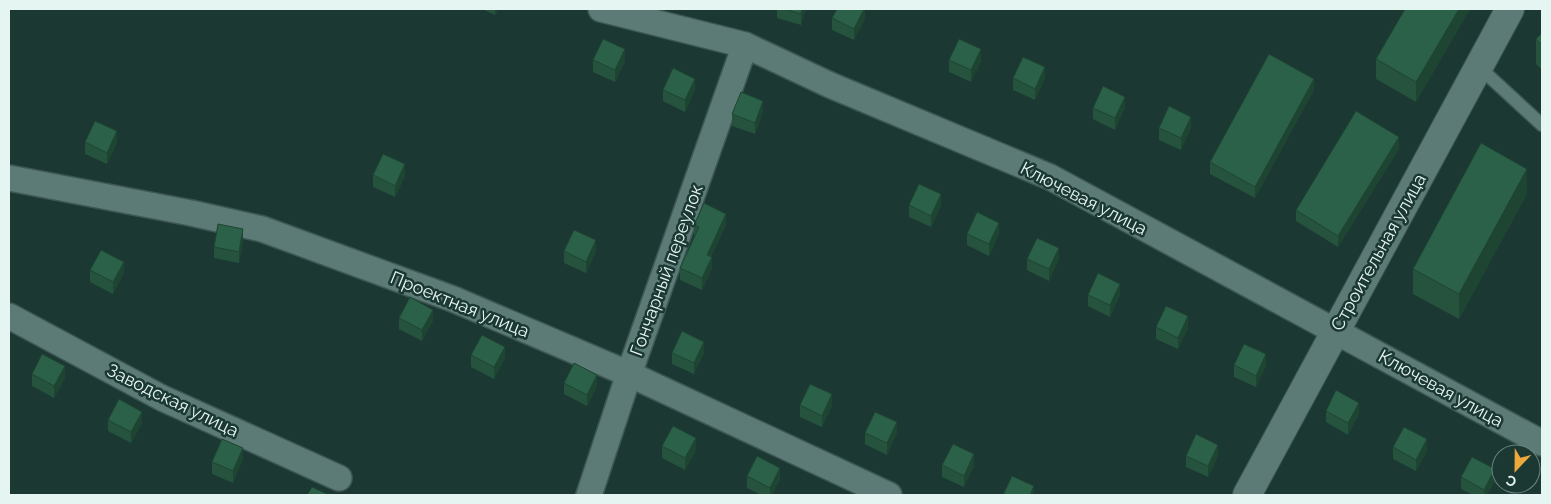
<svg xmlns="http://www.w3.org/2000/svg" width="1551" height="504" viewBox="0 0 1551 504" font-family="Raleway,sans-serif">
  <rect width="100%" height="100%" fill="#1b3833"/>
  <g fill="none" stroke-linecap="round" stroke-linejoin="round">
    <defs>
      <path id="service" d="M1479,67l63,58"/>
      <path id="minor" d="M601,9l144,36 85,40 220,92 492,266
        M9,178l182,35 71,16 191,70 176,75 260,121
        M9,316l153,82 177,80
        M589,495l40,-121 116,-329"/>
      <path id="tertiary" d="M1247,495l263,-486"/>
    </defs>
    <use href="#service" stroke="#3d5753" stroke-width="15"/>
    <use href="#minor" stroke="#3d5753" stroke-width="28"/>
    <use href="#tertiary" stroke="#3d5753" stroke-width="30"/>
    <use href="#service" stroke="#5d7b76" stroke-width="12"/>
    <use href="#minor" stroke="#5d7b76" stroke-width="25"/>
    <use href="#tertiary" stroke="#5d7b76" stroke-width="28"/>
  </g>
  <path fill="#25533e" d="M482,9h16l-3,6z
    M777,9h29l-5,16 -24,-7z
    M865,9v10l-11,21 -22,-10v-12z
    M1405,9h65l-54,93 -40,-23v-20z
    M1542,33v37l-6,-6v-25z
    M593,60l32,1 -10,21 -22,-10z
    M949,60l32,1 -10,21 -22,-10z
    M1013,78h32l-10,22 -22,-10z
    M663,90h32l-10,22 -22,-11z
    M1314,90l-59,108 -45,-24v-12z
    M1093,108h32l-10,22 -22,-11z
    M763,112l-8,22 -23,-8v-12z
    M1159,128h32l-10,22 -22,-10z
    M85,142l32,1 -10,21 -22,-10z
    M1399,149l-61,98 -42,-26v-11z
    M373,175l32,1 -10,21 -22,-10z
    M1527,194l-68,125 -46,-25v-25z
    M909,205l32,1 -10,21 -22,-10z
    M694,225h32l-15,32 1,11 -10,22 -22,-10v-12l15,-31 -1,-1z
    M967,234h32l-10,22 -22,-11z
    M243,241l-4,22 -25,-5v-11z
    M564,251l32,1 -10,21 -22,-10z
    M1027,259h32l-10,22 -22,-11z
    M90,270l34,3 -11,21 -23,-12z
    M1088,295h32l-10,22 -22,-11z
    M399,318l34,3 -11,20 -23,-12z
    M1156,327l32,1 -10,21 -22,-10z
    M672,353h32l-10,21 -22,-10z
    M471,355l34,3 -11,21 -23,-12z
    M1234,365l32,1 -10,21 -22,-10z
    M32,374l33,4 -11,20 -22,-12z
    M564,383l33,3 -10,20 -23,-12z
    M800,405l32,1 -10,21 -22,-10z
    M1326,411l33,3 -11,21 -22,-13z
    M108,420l34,3 -11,20 -23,-12z
    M865,433h32l-10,22 -22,-11z
    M662,446l34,4 -11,20 -23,-12z
    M1393,447l34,4 -11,20 -23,-12z
    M1186,456h32l-10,21 -22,-10z
    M243,459l-10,24 -21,-9v-12z
    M942,465l32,1 -10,21 -22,-10z
    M747,476l33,3 -8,16h-11l-14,-7z
    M1461,477l34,4 -8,14h-14l-12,-6z"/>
  <path fill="#1e4432" d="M495,9h3l-3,6z
    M802,9h4l-5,16v-11z
    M864,9h1v10l-11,21v-11z
    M1459,9h11l-54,93v-20z
    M625,49v12l-10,21v-12z
    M981,49v12l-10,21v-12z
    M1045,67v11l-10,22v-11z
    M695,79v11l-10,22v-12z
    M1314,79v11l-59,108v-11z
    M1125,97v11l-10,22v-12z
    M763,101v11l-8,22v-11z
    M1191,117v11l-10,22v-12z
    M117,131v12l-10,21v-11z
    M1399,137v12l-61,98v-11z
    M405,164v12l-10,21v-11z
    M1527,169v25l-68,125v-25z
    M941,194v12l-10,21v-11z
    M726,214v11l-19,41v-11z
    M999,223v11l-10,22v-12z
    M243,229v12l-4,22v-11z
    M596,240v12l-10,21v-11z
    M1059,248v11l-10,22v-12z
    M712,257v11l-10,22v-12z
    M124,262v11l-11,21v-12z
    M1120,284v11l-10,22v-12z
    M433,310v11l-11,20v-11z
    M1188,316v12l-10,21v-11z
    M704,342v11l-10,21v-11z
    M505,347v11l-11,21v-12z
    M1266,354v12l-10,21v-11z
    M65,366v12l-11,20v-12z
    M597,375v11l-10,20v-11z
    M832,394v12l-10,21v-11z
    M1359,403v11l-11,21v-12z
    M142,412v11l-11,20v-11z
    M897,422v11l-10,22v-12z
    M696,438v12l-11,20v-12z
    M1427,439v12l-11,20v-11z
    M1218,445v11l-10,21v-11z
    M243,448v11l-10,24v-12z
    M974,454v12l-10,21v-11z
    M780,468v11l-8,16h-2v-7z
    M1495,469v12l-8,14h-3v-5z
    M1034,486v9h-4z"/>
  <path fill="#2b6148" stroke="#1e4432" d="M784,9h18l-1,5z
    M837,9h27l-10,20 -22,-11z
    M1405,9h54l-43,73 -40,-23z
    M1542,33v12l-6,-6z
    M603,39l22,10 -10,21 -22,-10z
    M959,39l22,10 -10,21 -22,-10z
    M1269,54l45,25 -59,108 -45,-25z
    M1023,57l22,10 -10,22 -22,-11z
    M673,68l22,11 -10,21 -22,-10z
    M1103,86l22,11 -10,21 -22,-10z
    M741,92l22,9 -8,22 -23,-9z
    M1169,106l22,11 -10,21 -22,-10z
    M1356,111l43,26 -61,99 -42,-26z
    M95,121l22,10 -10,22 -22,-11z
    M1481,143l46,26 -68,125 -46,-25z
    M383,154l22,10 -10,22 -22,-11z
    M919,184l22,10 -10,22 -22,-11z
    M704,203l22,11 -19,41 5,2 -10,21 -22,-10 19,-41 -5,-2z
    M977,212l22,11 -10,21 -22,-10z
    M218,224l25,5 -4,23 -25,-5z
    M574,230l22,10 -10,22 -22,-11z
    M1037,238l22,10 -10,21 -22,-10z
    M101,250l23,12 -11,20 -23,-12z
    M1098,273l22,11 -10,21 -22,-10z
    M410,297l23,13 -11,20 -23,-12z
    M1166,306l22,10 -10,22 -22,-11z
    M682,331l22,11 -10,21 -22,-10z
    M482,335l23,12 -11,20 -23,-12z
    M1244,344l22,10 -10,22 -22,-11z
    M42,354l23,12 -11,20 -22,-12z
    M574,363l23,12 -10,20 -23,-12z
    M810,384l22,10 -10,22 -22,-11z
    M1336,390l23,13 -11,20 -22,-12z
    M119,399l23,13 -11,20 -23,-12z
    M875,412l22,10 -10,21 -22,-10z
    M673,426l23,12 -11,20 -23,-12z
    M1404,427l23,12 -11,21 -23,-13z
    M1196,434l22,11 -10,21 -22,-10z
    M222,439l21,9 -10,23 -21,-9z
    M953,444l21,10 -10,22 -22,-11z
    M757,456l23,12 -10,20 -23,-12z
    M1472,457l23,12 -11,21 -23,-13z
    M1012,476l22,10 -4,9h-27z
    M312,487l17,8h-22z"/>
  <g text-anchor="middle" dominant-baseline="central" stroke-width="5" stroke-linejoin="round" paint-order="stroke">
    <g font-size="18" fill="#e5f5f2" stroke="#1b3833">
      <text transform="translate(1084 198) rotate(27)">Ключевая улица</text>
      <text transform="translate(1378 252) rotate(-61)">Строительная улица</text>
      <text transform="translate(666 270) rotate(-70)">Гончарный переулок</text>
      <text transform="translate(460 304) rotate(22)">Проектная улица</text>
      <text transform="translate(1441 388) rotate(29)">Ключевая улица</text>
      <text transform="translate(173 400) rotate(26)">Заводская улица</text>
    </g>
  </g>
  <rect width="1551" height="504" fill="none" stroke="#e5f5f2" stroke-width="20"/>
  <g transform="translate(1516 469) rotate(202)"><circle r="24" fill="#1b3833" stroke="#6c847f"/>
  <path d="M0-4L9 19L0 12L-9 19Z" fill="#eda83b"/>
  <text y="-8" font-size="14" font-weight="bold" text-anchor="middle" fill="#e5f5f2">С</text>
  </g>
</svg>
